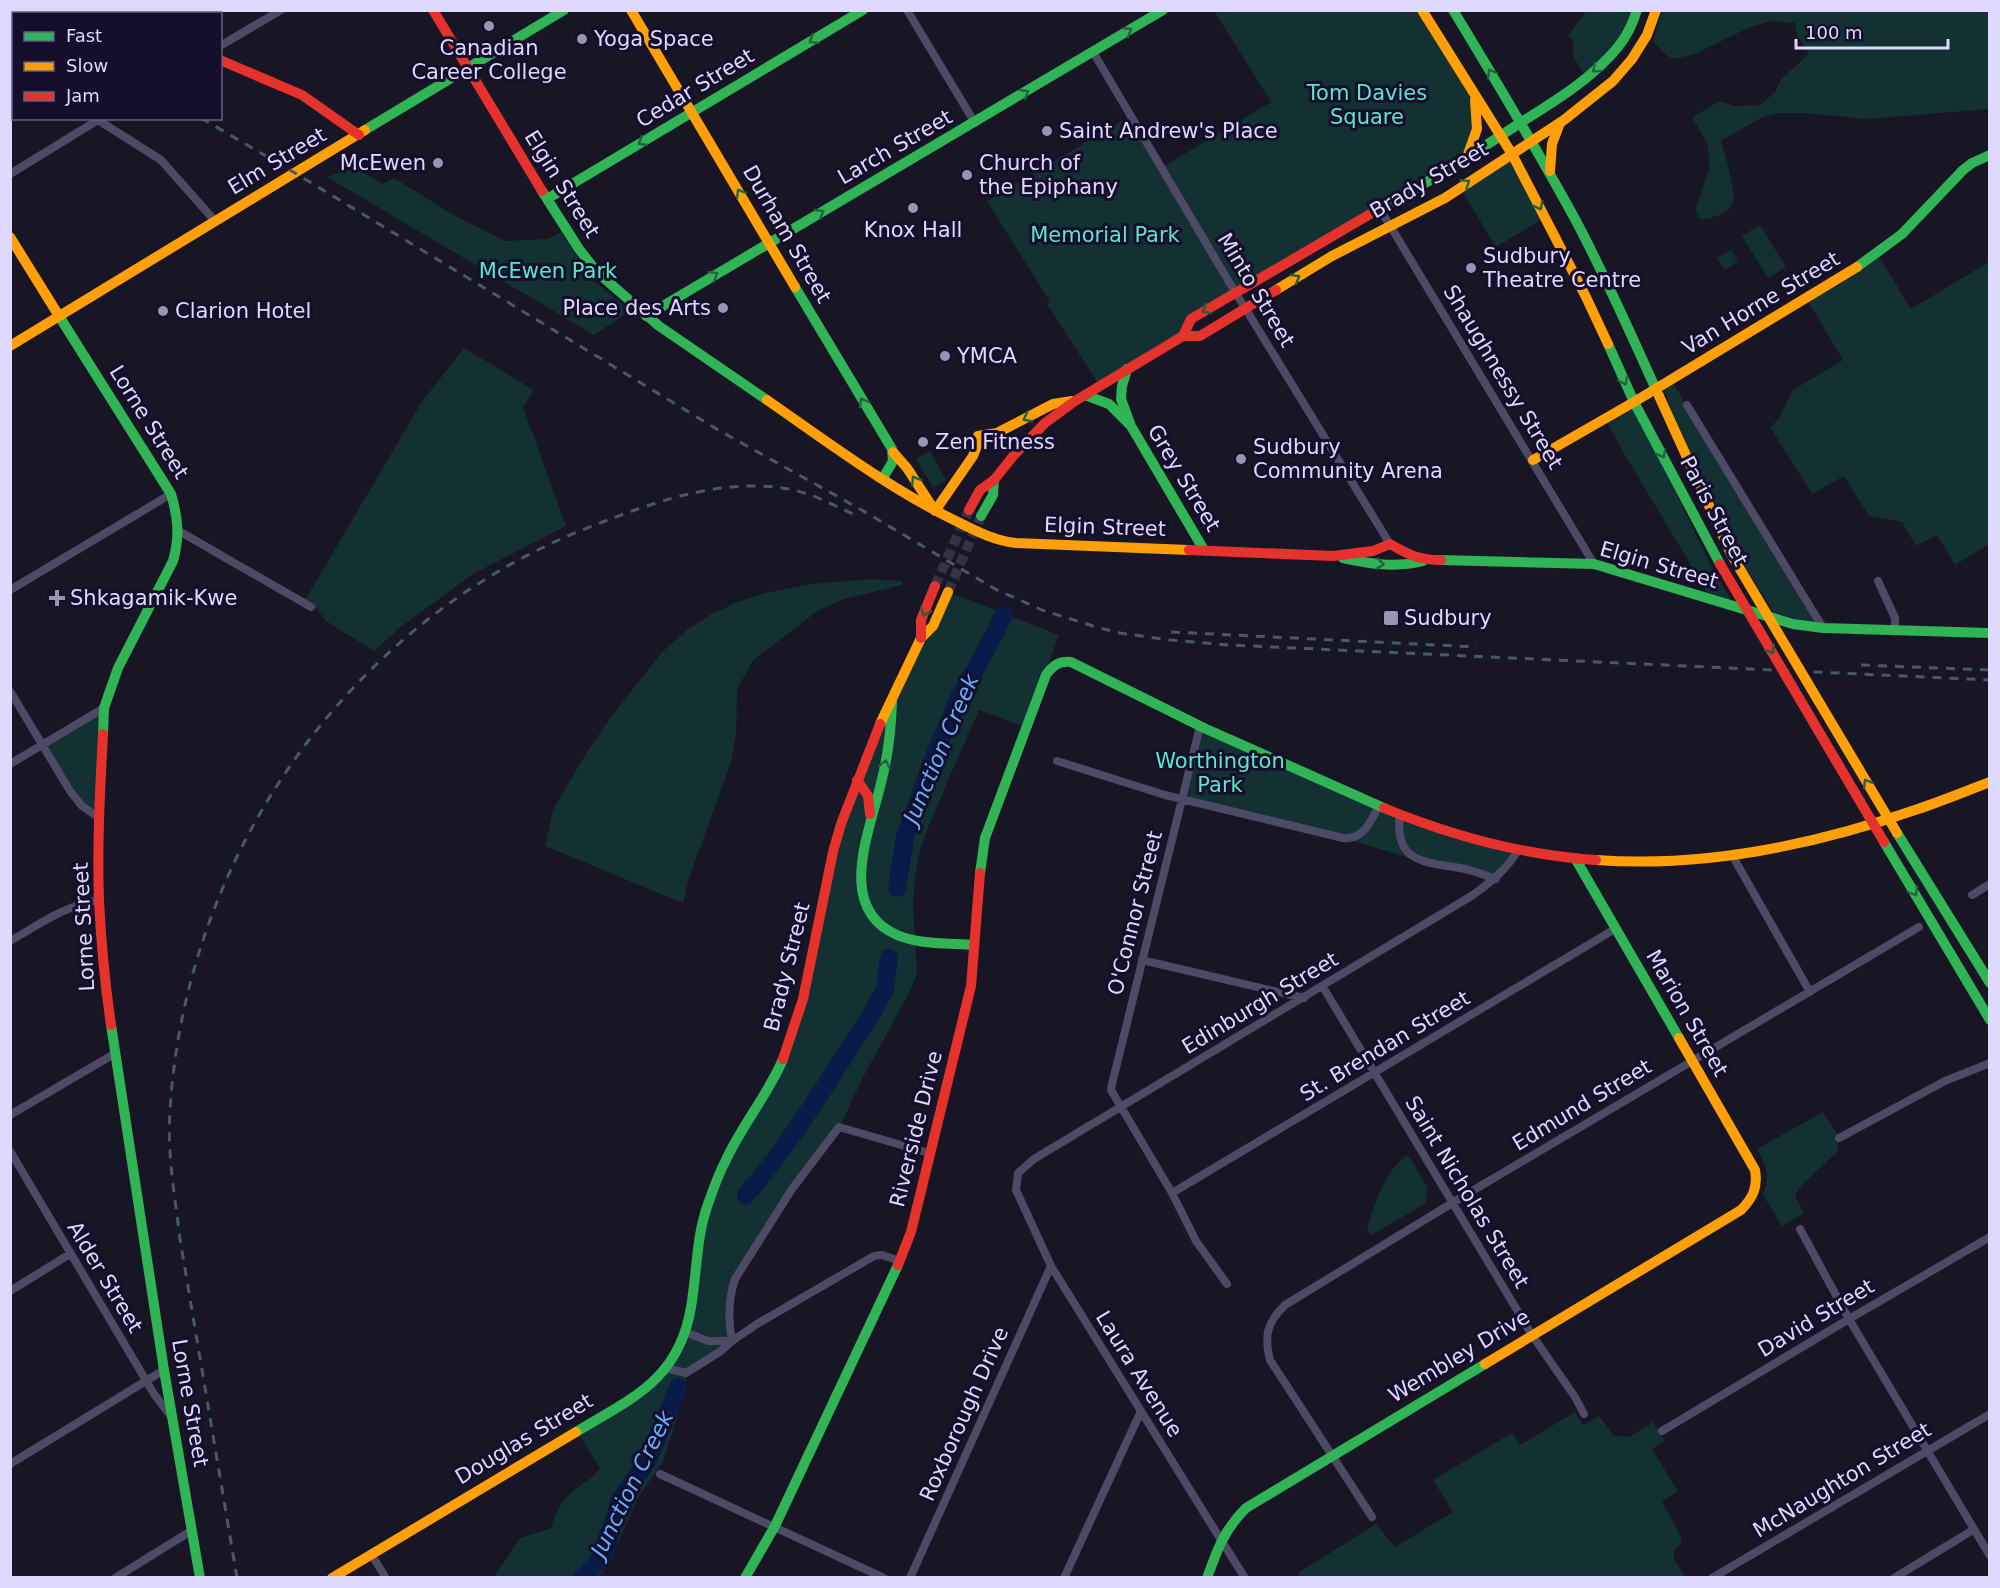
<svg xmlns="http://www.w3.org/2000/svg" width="2000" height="1588" viewBox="0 0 2000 1588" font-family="'DejaVu Sans',sans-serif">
  <rect width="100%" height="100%" fill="#181525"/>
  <path fill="#133033" d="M1214,11h207l52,83 3,17 -11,47 -275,160 -7,17 -84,50 -52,-81 3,-2 -63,-101 143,-85 31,52 110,-66z
    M1586,11h50l-4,13 -46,53 -12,-19 -1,-18 -5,-4z
    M1662,11h327v98l-122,10 -64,-6h-25l-17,5 -40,23c4,14 15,47 12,62 -3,11 -23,16 -33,16l-5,-8 15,-45 -3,-23 -15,-26 28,-16 15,5 25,-1 15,-13 6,-13 28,-25 -12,-19 -2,-12 -24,-2 -25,8 -53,26 -22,4 -18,-17z
    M1512,155l32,63 -48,29 -36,-59z
    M354,167l29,17 11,-6 61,38 50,25 43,-2 13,-7 32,48 37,31 -36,24 -267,-158z
    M1760,225l26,42 -18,11 -26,-42z
    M1731,250l7,12 -13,8 -8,-12z
    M1877,253l34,56 78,-47v282l-34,21 -18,-30 -21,11 -14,-24 -33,-6 -25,-40 -32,18 -42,-67 8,-7 15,-30 50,-30 -37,-62z
    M464,348l70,42 -11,17 43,119 -93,48 -71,52 -28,25 -48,-30 -9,-12 -13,-7 117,-199z
    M1671,380l89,146 66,97 -30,-4 -23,-7 -41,-67 -60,-133 -10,-29z
    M1633,402l77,162 25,43 -24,-8 -89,-149 -17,-31z
    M930,451l16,29 -13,7 -17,-28z
    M871,579l31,2v4l-58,14 -25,11 -66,50 -16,30 -1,46 -6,29 -42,116 -5,22 -138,-57 8,-36 34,-58 24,-35 51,-65 26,-23 22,-14 25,-12 30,-10 46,-9z
    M949,592l110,43 -34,92 -46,-17c-13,30 -27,60 -39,90 -8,18 -17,37 -21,56 -9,36 -5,75 -2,111l-1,10 -6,14 -49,90 -21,46 -71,97 -39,71 2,47 -44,31 -13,51 -12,37 -25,37 -28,62 -11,17 -106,1 27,-40 31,-10c5,-16 12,-31 27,-41 12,-9 12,-6 22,-19l-24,-38 60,-36 43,-48 27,-137 68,-134 31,-91 53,-209z
    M103,708l-3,110 -18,-12 -39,-63z
    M1199,725l217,95 103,28 -24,31 -82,-20 -70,-21 -161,-39z
    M1823,1112l16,25 -2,15 -35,33 -7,10 9,18 -22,13 -19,-31c7,-20 4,-28 -6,-46z
    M1406,1155l4,3 18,30 -3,16 -54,31 -4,-7c9,-27 17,-54 39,-73z
    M1575,1412l8,13 16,-9 15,20 15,1 24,-15 12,19 -13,8 26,42 -16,10 17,32 3,9 -8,9v8l12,18 -386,1 -2,-5 78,-49 19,23 58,-35 -20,-32 79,-47 8,12z"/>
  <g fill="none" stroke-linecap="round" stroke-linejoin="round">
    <path stroke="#091b48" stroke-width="18" d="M897,888l8,-51 32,-88 23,-53 17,-29 27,-52
      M746,1195c49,-57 87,-122 128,-185l11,-21 4,-31
      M582,1578l6,-5 17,-21 15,-52 28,-40 30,-73"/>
    <path stroke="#363246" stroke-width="10" stroke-dasharray="10 5" stroke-linecap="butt" d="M935,586l34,-76
      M948,592l33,-76"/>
    <path stroke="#4c4a65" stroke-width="8" d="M907,10l68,113
      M220,46l61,-36
      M1093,52l136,230 161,262
      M10,174l88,-54 63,40 54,61
      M1380,209l214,355
      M1687,405l136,223
      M179,531l132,76
      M1878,581l17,37v11
      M10,590l161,-96
      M10,691l60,100 12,15 17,12
      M1200,726l-88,358 -1,6 61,103 24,48 31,43
      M1057,761l108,34 178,43c20,2 28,-16 36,-33
      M10,764l94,-56
      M1400,814c-7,54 31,47 69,56 9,2 18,6 27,9
      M1732,855l78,137
      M1972,895l18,-11
      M10,941c30,-17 54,-35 89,-41
      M1142,960l162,38
      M1323,987l209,348 43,62 9,17
      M10,1115l104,-61
      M1839,1138l106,-57 45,-18
      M10,1151l144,243 16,21
      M1172,1193l443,-264
      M1800,1229l49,90 141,237
      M10,1291l60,-37
      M685,1332l23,9h24
      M732,1341c-4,-21 -4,-41 3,-62l57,-90 47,-62 90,26
      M666,1368l20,5 35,-22 11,-10 25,-17 117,-68 8,-1 18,6
      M1662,1431l187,-112 141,-82
      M10,1464l154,-94
      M660,1474l224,104
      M1372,1517l-102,-157c-6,-24 -3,-38 15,-55l182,-111 452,-267
      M371,1554l15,24
      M115,1578l76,-47
      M910,1578l141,-312
      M1064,1578l77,-167
      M1245,1578l-24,-38 -170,-274 -35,-76 2,-17 16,-14 439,-264c19,-14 34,-26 46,-46
      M1712,1578l278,-164
      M1894,1578l79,-48"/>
    <path stroke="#30b455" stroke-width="10" d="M1453,10c42,69 83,138 122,209 31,58 57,118 84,177
      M365,130l199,-120
      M542,191l37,58 18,23 62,54 108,74
      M547,199l316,-189
      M1372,213c50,-26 98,-57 145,-88 36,-23 74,-45 101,-78 9,-11 15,-24 19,-37
      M1857,267l45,-33 61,-64 9,-7 18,-8
      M795,287l97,162 1,12 -10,17
      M59,316l112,178c7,23 9,43 2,67l-55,107 -14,40 -1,26
      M646,316l517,-306
      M1608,344l26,58 86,162
      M1127,369l-5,17 -1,13 10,27 73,124
      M1085,395l24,9 22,22
      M981,516l12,-21 1,-15
      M1343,558c27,6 53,10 80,3
      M1441,560l153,4 199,60 30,4 167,5
      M892,702c-1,28 -4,55 -11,81 -11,48 -46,125 16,152 24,10 52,8 77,10
      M1897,833l93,150
      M1884,842l106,178
      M1575,858l104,180
      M980,873l5,-35 61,-163c7,-10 13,-14 25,-13l133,66 180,80
      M111,1025l53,345 36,208
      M576,1432c56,-34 103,-52 115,-125 6,-34 5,-70 17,-103 5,-14 10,-29 17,-42 16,-36 43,-67 58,-103
      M745,1578l30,-52 123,-261
      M1207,1578c10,-28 17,-48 39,-70l239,-144"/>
    <path stroke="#ff9f0a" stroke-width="10" d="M631,10l164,277
      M1422,10l90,144 74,143 22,47
      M12,15l2,-5
      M1467,157l10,-28 -2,-29
      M1550,171l2,-27 8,-21
      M10,237l49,79
      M1276,290l56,-34 113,-58 119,-78 49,-39 19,-22 15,-24 9,-25
      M10,346l355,-216
      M1659,396l72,158
      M767,400c62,43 124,90 193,123 18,9 36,18 56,20l173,7
      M893,452l14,16 26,40
      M1533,460l101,-58 223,-135
      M935,511l38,-55 4,-10 1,-10 19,-3 56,-29 19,-3
      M880,724l41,-86 12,-12 15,-34
      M1596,860c108,8 219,-15 322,-51 24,-8 48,-18 72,-27
      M1485,1364l256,-154c12,-12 17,-23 14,-40l-76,-132
      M332,1578l244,-146"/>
    <path stroke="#e5322d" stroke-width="10" d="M433,10l109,181
      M220,60l82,35 57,40
      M1183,336l8,-17 181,-106
      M969,510l11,-20 14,-10 20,-25 31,-32 30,-22 108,-65h17l76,-46
      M1189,550l144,6 40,-5 17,-7c19,11 29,16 51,16
      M921,638v-18l14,-34
      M103,734c-3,55 -6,111 -4,166 2,42 6,84 12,125
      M857,780l11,16 2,18
      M1384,808c68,28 138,47 212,52
      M783,1059l20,-60 30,-147 8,-28 39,-100
      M898,1265l13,-33 60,-246 9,-113"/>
    <path stroke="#46596e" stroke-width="3" stroke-dasharray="9 8" stroke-linecap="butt" d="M10,55h4
      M201,118l94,55 425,258 140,78 135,80 47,21 51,16 27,7 50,7 59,5 761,35
      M1171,632l306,15
      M1861,665l129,5
      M237,1578l-57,-339c-5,-42 -13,-85 -10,-128 15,-257 182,-494 425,-586 61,-24 132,-49 199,-35 20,5 40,15 59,24"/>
    <path stroke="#ff9f0a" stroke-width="10" d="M1731,554l166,279"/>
    <path stroke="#e5322d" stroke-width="10" d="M1720,564l164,278"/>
  </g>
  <defs><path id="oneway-chevron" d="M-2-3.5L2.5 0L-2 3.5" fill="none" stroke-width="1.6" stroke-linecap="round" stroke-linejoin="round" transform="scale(1.5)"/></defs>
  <g stroke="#226240">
    <use href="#oneway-chevron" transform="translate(1128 31) rotate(-31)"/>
    <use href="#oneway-chevron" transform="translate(813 40) rotate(149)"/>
    <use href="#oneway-chevron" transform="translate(1596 69) rotate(140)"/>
    <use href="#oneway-chevron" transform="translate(1491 73) rotate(-121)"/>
    <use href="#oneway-chevron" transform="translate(1025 93) rotate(-31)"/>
    <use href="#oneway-chevron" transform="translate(642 142) rotate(149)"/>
    <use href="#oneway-chevron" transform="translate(1466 183) rotate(-34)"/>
    <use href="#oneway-chevron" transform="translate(740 193) rotate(-121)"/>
    <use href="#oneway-chevron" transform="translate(1539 206) rotate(63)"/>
    <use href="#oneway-chevron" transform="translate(820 213) rotate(-30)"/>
    <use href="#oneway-chevron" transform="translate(714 275) rotate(-31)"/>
    <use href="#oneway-chevron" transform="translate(1296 278) rotate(-31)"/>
    <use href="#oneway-chevron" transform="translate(1206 310) rotate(149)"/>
    <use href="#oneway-chevron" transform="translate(1624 381) rotate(65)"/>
    <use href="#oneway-chevron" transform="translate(863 402) rotate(-120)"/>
    <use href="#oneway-chevron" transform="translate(1027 418) rotate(152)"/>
    <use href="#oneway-chevron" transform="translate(1662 454) rotate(62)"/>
    <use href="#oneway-chevron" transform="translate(915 480) rotate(-122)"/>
    <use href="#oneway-chevron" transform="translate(1380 564) rotate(7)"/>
    <use href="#oneway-chevron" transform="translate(925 612) rotate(112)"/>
    <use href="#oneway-chevron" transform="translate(1771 650) rotate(59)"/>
    <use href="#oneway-chevron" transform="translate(885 764) rotate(-79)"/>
    <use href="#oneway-chevron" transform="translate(1867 783) rotate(-121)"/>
    <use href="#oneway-chevron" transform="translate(1914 892) rotate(60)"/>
  </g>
  <g fill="#9994b3" stroke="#150f2b" stroke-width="2">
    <circle cx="489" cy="26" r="6"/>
    <circle cx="582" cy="39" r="6"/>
    <circle cx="1047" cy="131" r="6"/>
    <circle cx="438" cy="163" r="6"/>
    <circle cx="967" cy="175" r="6"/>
    <circle cx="913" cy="208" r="6"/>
    <circle cx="1471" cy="268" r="6"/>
    <circle cx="723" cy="308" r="6"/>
    <circle cx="163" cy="311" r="6"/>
    <circle cx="945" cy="356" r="6"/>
    <circle cx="923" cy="442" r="6"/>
    <circle cx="1241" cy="459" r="6"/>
    <path d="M54 589h6v6h6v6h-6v6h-6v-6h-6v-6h6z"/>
    <rect x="1383" y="610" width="16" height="16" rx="3"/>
  </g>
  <g text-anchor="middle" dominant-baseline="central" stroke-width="6" stroke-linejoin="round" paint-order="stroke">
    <g font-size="21" fill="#dfd8ff" stroke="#150f2b" text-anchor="start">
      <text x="594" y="39">Yoga Space</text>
      <text x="489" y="48" text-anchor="middle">Canadian<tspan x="489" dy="24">Career College</tspan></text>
      <text x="1059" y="131">Saint Andrew's Place</text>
      <text x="426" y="163" text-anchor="end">McEwen</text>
      <text x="979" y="163">Church of<tspan x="979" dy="24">the Epiphany</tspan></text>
      <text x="913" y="230" text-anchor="middle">Knox Hall</text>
      <text x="1483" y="256">Sudbury<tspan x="1483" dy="24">Theatre Centre</tspan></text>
      <text x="711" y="308" text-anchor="end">Place des Arts</text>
      <text x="175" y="311">Clarion Hotel</text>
      <text x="957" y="356">YMCA</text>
      <text x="935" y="442">Zen Fitness</text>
      <text x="1253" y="447">Sudbury<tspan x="1253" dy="24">Community Arena</tspan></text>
      <text x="70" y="598">Shkagamik-Kwe</text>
      <text x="1404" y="618">Sudbury</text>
    </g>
    <g font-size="21" fill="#dfd8ff" stroke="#150f2b">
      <text transform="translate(695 88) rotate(-31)">Cedar Street</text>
      <text transform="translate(895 147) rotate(-30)">Larch Street</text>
      <text transform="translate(277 161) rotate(-31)">Elm Street</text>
      <text transform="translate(1429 180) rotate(-30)">Brady Street</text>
      <text transform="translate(562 184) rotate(58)">Elgin Street</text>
      <text transform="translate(787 234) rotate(60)">Durham Street</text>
      <text transform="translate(1256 290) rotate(59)">Minto Street</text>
      <text transform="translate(1761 303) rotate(-31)">Van Horne Street</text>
      <text transform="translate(1503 377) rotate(59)">Shaughnessy Street</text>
      <text transform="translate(149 422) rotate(58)">Lorne Street</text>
      <text transform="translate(1184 478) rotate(59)">Grey Street</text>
      <text transform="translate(1714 511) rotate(62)">Paris Street</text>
      <text transform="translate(1105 527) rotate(2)">Elgin Street</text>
      <text transform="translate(1659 565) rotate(16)">Elgin Street</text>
      <text transform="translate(1135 913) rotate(-76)">O'Connor Street</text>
      <text transform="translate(84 927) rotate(-93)">Lorne Street</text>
      <text transform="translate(787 967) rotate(-76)">Brady Street</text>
      <text transform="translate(1260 1003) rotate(-31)">Edinburgh Street</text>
      <text transform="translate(1687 1013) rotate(60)">Marion Street</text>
      <text transform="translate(1385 1046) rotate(-31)">St. Brendan Street</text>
      <text transform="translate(1582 1105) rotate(-31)">Edmund Street</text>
      <text transform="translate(916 1129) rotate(-76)">Riverside Drive</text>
      <text transform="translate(1467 1192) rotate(59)">Saint Nicholas Street</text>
      <text transform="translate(105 1277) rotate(59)">Alder Street</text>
      <text transform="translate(1816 1318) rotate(-31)">David Street</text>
      <text transform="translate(1459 1356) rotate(-31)">Wembley Drive</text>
      <text transform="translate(1139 1374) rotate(58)">Laura Avenue</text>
      <text transform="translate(190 1403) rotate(80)">Lorne Street</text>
      <text transform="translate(964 1414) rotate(-66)">Roxborough Drive</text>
      <text transform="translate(524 1439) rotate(-31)">Douglas Street</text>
      <text transform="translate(1842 1480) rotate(-31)">McNaughton Street</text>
    </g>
    <g font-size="21" fill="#5ce7cc" stroke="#150f2b">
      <text x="1367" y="93">Tom Davies<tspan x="1367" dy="24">Square</tspan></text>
      <text x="1105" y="235">Memorial Park</text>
      <text x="548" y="271">McEwen Park</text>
      <text x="1220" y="761">Worthington<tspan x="1220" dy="24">Park</tspan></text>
    </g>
    <g font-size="22" font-style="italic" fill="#66b0ff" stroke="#150f2b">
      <text transform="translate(941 749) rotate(-67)">Junction Creek</text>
      <text transform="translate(632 1484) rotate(-64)">Junction Creek</text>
    </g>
  </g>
  <rect width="2000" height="1588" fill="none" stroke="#dfd8ff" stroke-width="24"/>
  <rect x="12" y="12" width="210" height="108" fill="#150f2b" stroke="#665f80" stroke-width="1.5"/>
  <rect x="24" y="32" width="30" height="9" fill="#30b455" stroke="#665f80" stroke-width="1.5"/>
  <text x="66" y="42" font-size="18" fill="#dfd8ff">Fast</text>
  <rect x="24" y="62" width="30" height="9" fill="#ff9f0a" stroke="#665f80" stroke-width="1.5"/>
  <text x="66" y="72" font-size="18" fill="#dfd8ff">Slow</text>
  <rect x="24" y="92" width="30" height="9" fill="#e5322d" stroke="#665f80" stroke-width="1.5"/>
  <text x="66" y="102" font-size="18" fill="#dfd8ff">Jam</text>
  <path d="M1796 39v9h152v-9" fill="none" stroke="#dfd8ff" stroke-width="3"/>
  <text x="1805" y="39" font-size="18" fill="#dfd8ff" stroke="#150f2b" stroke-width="4.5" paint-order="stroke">100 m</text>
</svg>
